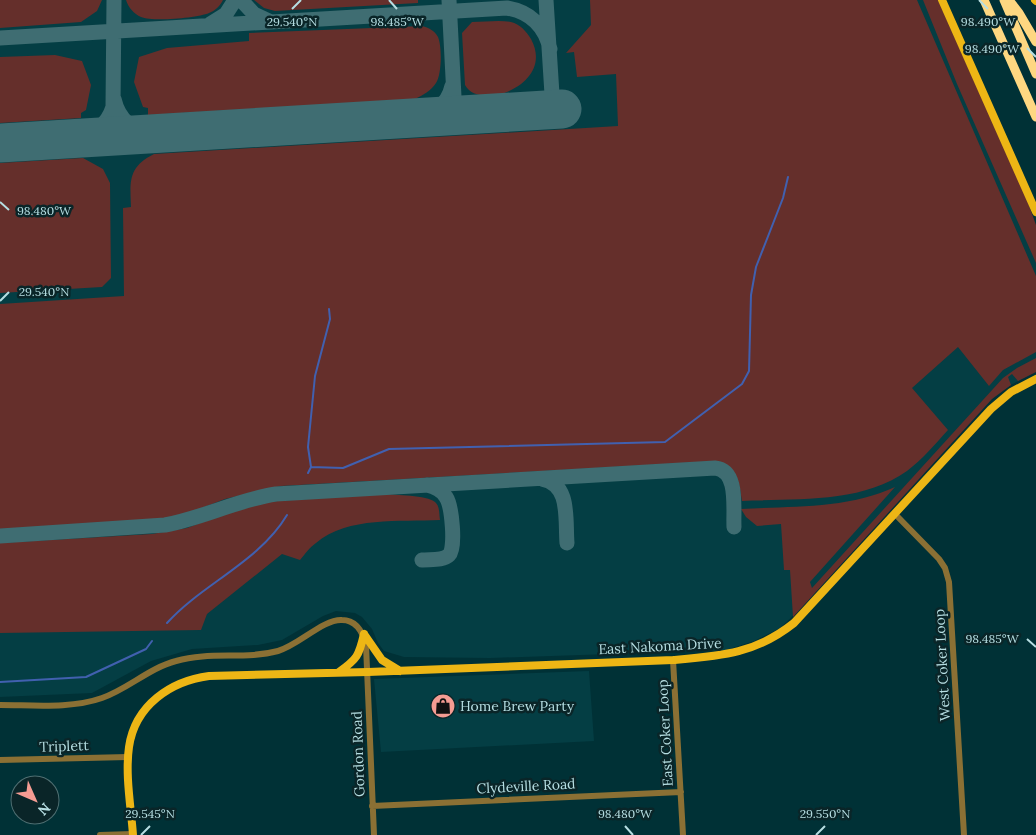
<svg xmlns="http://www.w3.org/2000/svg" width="1036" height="835" viewBox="0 0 1036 835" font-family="Lora,serif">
  <rect width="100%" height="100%" fill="#003136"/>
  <path fill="#043e44" d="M0,0h927l109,244v127l-41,23 -199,219 -16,15 -26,13 -28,9 -236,8 -86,-1 -20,-6 -6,-8 -6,-14 -10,-12 -7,-4 -19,-2 -13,5 -41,24 -24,5 -66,4 -41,12 -59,32 -92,4z
    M589,671l5,70 -213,11 -7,-73z"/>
  <path fill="#652f2b" d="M0,0h102l-5,11 -16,11 -81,6z
    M126,0h97c-3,6 -8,11 -14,13 -12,5 -56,9 -68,4 -7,-3 -13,-10 -15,-17z
    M254,0h164v3l-143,8 -11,-3z
    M590,0h327l119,276v76l-33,18 -14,16 -31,-39 -46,41 36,42c-13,14 -25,29 -41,41 -46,33 -111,27 -165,30 -3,-20 -4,-32 -24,-40l-437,25 -56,13 -44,17 -25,4 -156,9v-225l124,-8 -1,-88 8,-1c-1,-26 -3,-40 23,-53l464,-28 -2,-52 -39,3 -3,-25 -8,1 25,-28z
    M923,0h15l89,200 9,25v38l-79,-179z
    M472,22c13,0 27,-2 39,0 9,2 15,9 20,17 25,46 -52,73 -66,46l-3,-52z
    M422,26c7,2 12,4 16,11 4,9 4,37 -2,46 -5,8 -13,12 -21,16l-267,16v-7l-5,-1 -9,-25 5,-25 28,-9 82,-7v-8z
    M55,55l27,6 9,24 -5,25 -5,3v5l-81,5v-66z
    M83,158l20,11 7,14 1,95 -9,9 -102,6v-130z
    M1036,358v14l-18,9 -6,-7 -4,3 3,8 -19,14 -199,218 -3,-47h-6l-3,-46 -24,2 -11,-9 -5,-8c52,-3 107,0 154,-22l-85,95 2,6 191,-210 14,-10z
    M384,494c11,1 43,1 51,8 5,4 4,12 5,18 -40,2 -92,-4 -124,23 -6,4 -11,11 -16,17l-18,-6 -75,60 -6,16 -201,3v-90l152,-9 35,-6 64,-24 27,-3z"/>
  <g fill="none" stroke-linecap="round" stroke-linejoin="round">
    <path stroke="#4160af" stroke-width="2" d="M311,467l32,1 46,-19 276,-7 77,-58 7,-13 2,-76 5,-28 27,-69 5,-21
      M308,473l3,-6 -3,-20 7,-71 15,-57 -1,-10
      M167,623c35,-39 92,-61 120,-108
      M0,682l86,-5 60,-28 6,-8"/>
    <path stroke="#3f6d72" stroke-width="15" d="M241,0l13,14 15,7
      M449,0l6,116
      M546,0l7,110
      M210,24l16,-10 9,-14
      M0,38l507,-30c23,4 38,18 43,41
      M114,99c5,22 20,33 41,35
      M412,118c20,-5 35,-10 40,-32
      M76,138c18,-5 31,-12 37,-31l1,-107
      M542,479c29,5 23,41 25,64
      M0,536l165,-11c38,-7 72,-25 111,-31l439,-26c24,2 18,41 19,59
      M422,560c8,-1 21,1 27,-5 7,-7 3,-49 -3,-58 -4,-7 -11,-10 -19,-12"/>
    <path stroke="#3f6d72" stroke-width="39" d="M0,143l562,-34"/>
    <path stroke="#8b7034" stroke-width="6" d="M895,514l44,45 6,9 4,14 15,253
      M673,660l10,175
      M0,705c33,0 71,4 102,-7 26,-9 47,-30 74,-37 34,-10 69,-1 102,-10 21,-6 45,-32 64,-31 15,0 21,13 24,25l8,190
      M0,760l128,-3
      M372,806l309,-14
      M100,835l33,-1"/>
    <path stroke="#edb615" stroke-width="8" d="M942,0l94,212
      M1035,0l1,1
      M364,634l18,26 18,11
      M339,672c18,-13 20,-16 25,-38
      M133,835c-2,-28 -8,-60 -4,-88 6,-42 42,-66 80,-71l159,-4 305,-12c48,-4 82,-6 121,-37l197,-214 20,-17 25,-13"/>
    <path stroke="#fed781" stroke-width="9" d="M984,0l52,117
      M1004,0l32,74
      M1009,0l10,13 17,29"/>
  </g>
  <path fill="none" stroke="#b6dee2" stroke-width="2" d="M389,0l8,9M979,0l9,9M292,9l9,-9M1027,48l9,9M0,202l9,8M0,301l9,-9M1027,639l9,8M625,826l8,9M141,835l9,-9M816,835l9,-9"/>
  <defs>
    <symbol id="shop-disc" viewBox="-11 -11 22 22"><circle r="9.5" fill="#f59c93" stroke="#0a2528"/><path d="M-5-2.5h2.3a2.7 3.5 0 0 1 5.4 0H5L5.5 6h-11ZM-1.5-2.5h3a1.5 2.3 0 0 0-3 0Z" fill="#111"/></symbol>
  </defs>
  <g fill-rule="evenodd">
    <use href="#shop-disc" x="429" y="692" width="28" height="28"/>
  </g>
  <g text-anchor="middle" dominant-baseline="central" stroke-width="5" stroke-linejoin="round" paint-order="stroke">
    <g font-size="14" fill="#b6dee2" stroke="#0a2528">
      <text transform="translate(660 646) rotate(-3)">East Nakoma Drive</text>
      <text transform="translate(942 665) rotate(-93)">West Coker Loop</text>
      <text transform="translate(665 733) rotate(-93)">East Coker Loop</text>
      <text transform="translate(64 746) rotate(-2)">Triplett</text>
      <text transform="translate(358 754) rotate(-92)">Gordon Road</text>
      <text transform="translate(526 786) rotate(-3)">Clydeville Road</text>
    </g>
    <g font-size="14" fill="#b6dee2" stroke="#0a2528" text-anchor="start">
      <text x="460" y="706">Home Brew Party</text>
    </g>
  </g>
  <g font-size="12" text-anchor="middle" fill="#b6dee2" stroke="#0a2528" stroke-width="5" stroke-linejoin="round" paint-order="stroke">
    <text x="292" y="26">29.540°N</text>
    <text x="397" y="26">98.485°W</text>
    <text x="988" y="26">98.490°W</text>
    <text x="992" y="53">98.490°W</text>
    <text x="44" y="215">98.480°W</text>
    <text x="44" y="296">29.540°N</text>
    <text x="992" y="643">98.485°W</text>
    <text x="150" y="818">29.545°N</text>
    <text x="825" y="818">29.550°N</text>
    <text x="625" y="818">98.480°W</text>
  </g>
  <g transform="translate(35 800) rotate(135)"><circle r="24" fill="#0a2528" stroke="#4f6f72"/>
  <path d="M0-4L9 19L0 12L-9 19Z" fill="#f59c93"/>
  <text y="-8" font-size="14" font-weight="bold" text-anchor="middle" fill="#b6dee2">N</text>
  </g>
</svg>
